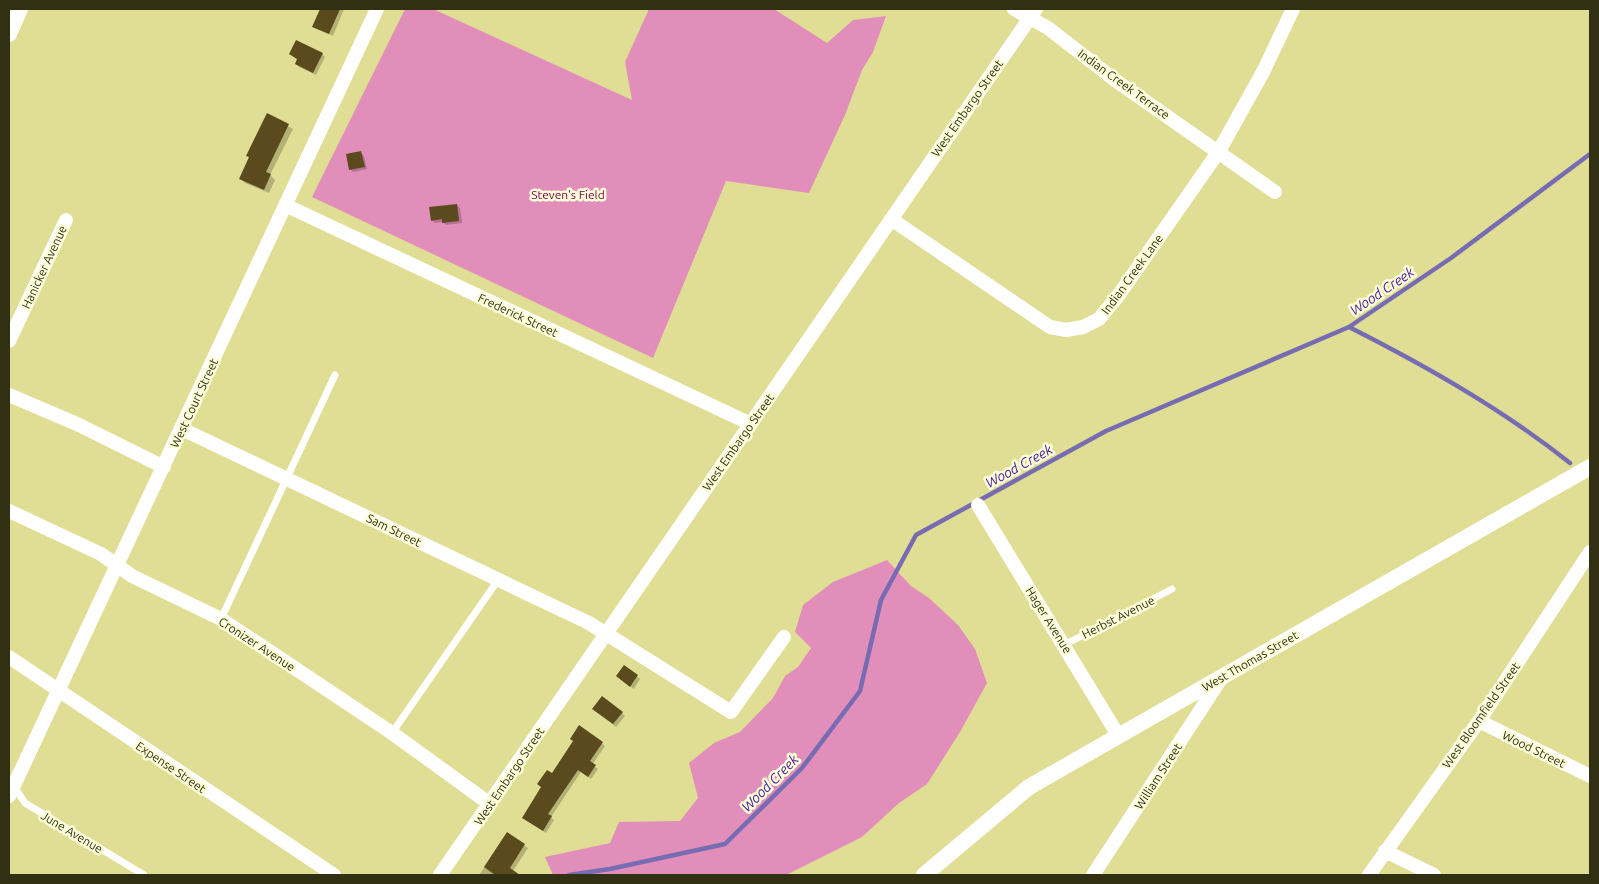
<svg xmlns="http://www.w3.org/2000/svg" width="1599" height="884" viewBox="0 0 1599 884" font-family="Ubuntu,sans-serif">
  <rect width="100%" height="100%" fill="#dfde94"/>
  <path fill="#e18fba" d="M405,9h28l199,91 -7,-38 24,-53h125l53,34 26,-23 33,-4 -13,36 -11,18 -17,45 -36,78 -83,-12 -73,177 -341,-161z
    M887,560l24,26 18,12 29,27 17,24 12,34 -27,49 -33,52 -28,19 -37,34 -76,38h-233l-8,-18 65,-14 9,-21 61,-1 18,-23 -9,-35 25,-20 26,-11 33,-34 12,-22 13,-9 13,-19 -16,-16 8,-27 30,-23z"/>
  <path fill="#0003" d="M321,9h23l-11,27 -19,-9z
    M290,54h32l3,3 -9,18 -17,-8 -3,-3 2,-4z
    M268,115l25,14 -23,46 5,5 -6,13 -24,-10 -4,-4z
    M361,153l3,3 3,13 -14,3 -3,-3z
    M457,205l3,3 2,15 -16,2 -3,-3 -8,1 -3,-3z
    M624,667l16,12 -6,10 -14,-10z
    M597,712l25,1 3,3 -9,11z
    M580,727l25,19 -13,19 6,4 -7,10 -10,-7 -30,45 3,3 -8,13 -19,-13 25,-45 22,-34z
    M507,834l21,14 -15,23 4,4h-38z"/>
  <g fill="none" stroke-linecap="round" stroke-linejoin="round">
    <path stroke="#776cb2" stroke-width="4.5" d="M1349,327c77,39 153,82 221,136
      M569,875l41,-6 115,-25 77,-76 58,-77 21,-91 35,-65 190,-104 243,-104 102,-69 139,-104"/>
  </g>
  <path fill="#5c4a1f" d="M320,9h20l-11,25 -17,-7z
    M296,40l27,13 -10,20 -18,-9 2,-5 -8,-5z
    M267,113l22,11 -23,48 5,2 -7,16 -25,-11 10,-22 -3,-1z
    M361,151l4,16 -16,3 -3,-16z
    M457,204l2,17 -17,2v-4l-11,2 -2,-14z
    M624,665l14,10 -8,12 -14,-11z
    M602,696l21,16 -10,12 -21,-15z
    M579,725l24,17 -13,19 6,4 -8,12 -10,-7 -30,44 4,2 -9,15 -21,-13 19,-31 -4,-3 10,-14 5,3 21,-32 -3,-2z
    M507,832l18,12 -15,24 10,7h-25l-11,-8z"/>
  <g fill="none" stroke-linecap="round" stroke-linejoin="round">
    <path stroke="#fff" stroke-width="7" d="M221,619l114,-244
      M1064,645l108,-56
      M392,733l106,-153
      M9,779l16,24 119,72"/>
    <path stroke="#fff" stroke-width="14" d="M1014,9l34,19 67,52 160,112
      M285,205l466,219
      M891,219l159,108 16,3 17,-3 16,-8 19,-23 101,-145 44,-79 30,-63
      M9,341l57,-121
      M9,395l68,29 87,43
      M182,429l407,194 142,89 53,-75
      M978,505l140,230
      M9,511l92,43 31,22 89,43 171,114 98,71
      M9,657l325,218
      M1479,721l111,55
      M9,796l368,-787
      M1385,851l49,24
      M440,875l596,-866
      M1093,875l129,-198
      M1369,875l110,-154 111,-169"/>
    <path stroke="#fff" stroke-width="16" d="M9,34l11,-25
      M924,875l105,-88 561,-320"/>
  </g>
  <g text-anchor="middle" dominant-baseline="central" stroke-width="5" stroke-linejoin="round" paint-order="stroke">
    <g font-size="12" fill="#313012" stroke="#fdfdd9">
      <text transform="translate(1124 84) rotate(36)">Indian Creek Terrace</text>
      <text transform="translate(967 108) rotate(-55)">West Embargo Street</text>
      <text transform="translate(44 267) rotate(-65)">Hanicker Avenue</text>
      <text transform="translate(1132 274) rotate(-54)">Indian Creek Lane</text>
      <text transform="translate(518 315) rotate(25)">Frederick Street</text>
      <text transform="translate(194 403) rotate(-65)">West Court Street</text>
      <text transform="translate(738 442) rotate(-55)">West Embargo Street</text>
      <text transform="translate(394 530) rotate(26)">Sam Street</text>
      <text transform="translate(1118 617) rotate(-27)">Herbst Avenue</text>
      <text transform="translate(1049 620) rotate(58)">Hager Avenue</text>
      <text transform="translate(257 644) rotate(33)">Cronizer Avenue</text>
      <text transform="translate(1250 661) rotate(-30)">West Thomas Street</text>
      <text transform="translate(1481 715) rotate(-55)">West Bloomfield Street</text>
      <text transform="translate(1534 749) rotate(26)">Wood Street</text>
      <text transform="translate(171 767) rotate(34)">Expense Street</text>
      <text transform="translate(509 776) rotate(-56)">West Embargo Street</text>
      <text transform="translate(1158 776) rotate(-57)">William Street</text>
      <text transform="translate(72 832) rotate(31)">June Avenue</text>
    </g>
    <g font-size="12" fill="#70004c" stroke="#fdfdd9">
      <text x="568" y="194">Steven's Field</text>
    </g>
    <g font-size="14" font-style="italic" fill="#451ca0" stroke="#fdfdd9">
      <text transform="translate(1382 291) rotate(-34)">Wood Creek</text>
      <text transform="translate(1019 466) rotate(-29)">Wood Creek</text>
      <text transform="translate(770 783) rotate(-45)">Wood Creek</text>
    </g>
  </g>
  <rect width="1599" height="884" fill="none" stroke="#313012" stroke-width="20"/>
</svg>
